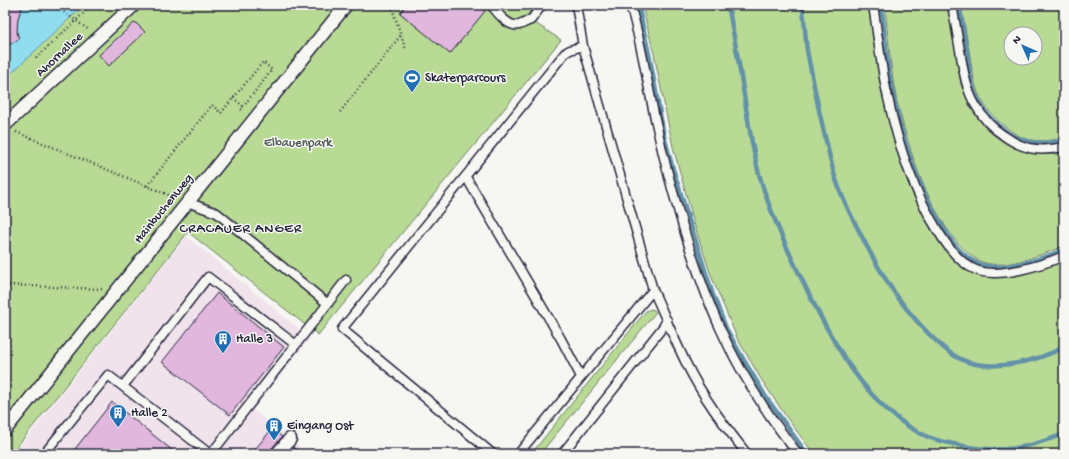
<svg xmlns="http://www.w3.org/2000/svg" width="1069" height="459" viewBox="0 0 1069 459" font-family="'Gochi Hand',sans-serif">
  <rect width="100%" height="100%" fill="#f6f6f2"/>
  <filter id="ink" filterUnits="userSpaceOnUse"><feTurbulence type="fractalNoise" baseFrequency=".025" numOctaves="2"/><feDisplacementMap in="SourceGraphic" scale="8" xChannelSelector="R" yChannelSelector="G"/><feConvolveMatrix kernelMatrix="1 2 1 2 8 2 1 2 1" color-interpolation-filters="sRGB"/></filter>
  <g filter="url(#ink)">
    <path fill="#f0e3ec" d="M186,236l124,102 -57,72 54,43v1h-293z"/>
    <path fill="#b8da94" stroke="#6d7e68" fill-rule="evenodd" d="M5,5h530l-9,12 35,23 -243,295 -130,-103 -177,222h-6z
      M642,5h227l13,86 10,41 10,36 14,33 10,20 19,28 6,8 19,14 74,-4 20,-7v194h-250l-27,-36 -26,-39 -24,-41 -25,-60 -16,-48 -23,-83 -19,-93z
      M884,5h65l4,25 8,55 9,21 8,12 11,13 13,10 15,7 13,4 34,-1v95c-20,8 -58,23 -79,17 -29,-8 -56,-63 -66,-89 -6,-15 -10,-30 -15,-46 -2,-9 -5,-18 -7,-26 -6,-28 -8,-57 -11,-85z
      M961,5h103v133c-11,2 -23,4 -33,2 -19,-3 -45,-28 -52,-45 -5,-11 -7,-27 -9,-39 -3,-17 -6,-34 -9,-51zM1011,34h24v24h-24z
      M651,309l3,1 2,2 -116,142h-9l115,-143z"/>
    <path fill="#90ddf0" stroke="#6492a8" d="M5,5h79l-79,74z"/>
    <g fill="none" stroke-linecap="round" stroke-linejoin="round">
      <path stroke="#6492a8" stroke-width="4.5" d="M637,5l3,8 10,46 14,77 9,33 39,123 14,36 19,34 21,35 41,57
        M728,5c5,26 10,52 14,78 5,30 9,61 17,91 11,39 29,77 47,114 27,55 63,123 122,149 10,4 21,6 31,8 41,9 66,4 105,-11
        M802,5c3,15 3,30 5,45 2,12 5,24 7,36 6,30 13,61 21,91 6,18 14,35 23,52 20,40 39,73 71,105 11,11 23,23 39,28 29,9 70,-1 96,-15
        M881,5c4,26 5,52 10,78 9,50 24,99 51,142 9,16 21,34 40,40 20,6 63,-6 82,-16
        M959,5c3,15 5,30 8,45 2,15 3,32 9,45 9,21 29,41 51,46 12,3 25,2 37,0"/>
    </g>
    <path fill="#e1b7de" stroke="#22223b" d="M5,5h18l-5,13 -1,14 2,7 -14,8z
      M406,5h71l8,6 -35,43 -50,-41z
      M135,22l10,10 -36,34 -10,-11z
      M217,293l67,54 -54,68 -68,-53z
      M112,402l65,52h-106z
      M272,429l10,8 -11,12 -1,5h-19z
      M293,447l9,7h-15z"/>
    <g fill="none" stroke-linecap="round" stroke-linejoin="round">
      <defs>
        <path id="service" d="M491,5c6,7 17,23 28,20 5,-1 7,-4 12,-5l11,-15
          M630,5c12,39 17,79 26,118 9,43 21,85 34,126 9,27 18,53 30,79 19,43 49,89 78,126
          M873,5c5,31 8,63 15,93 10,47 25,93 50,133 9,15 21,32 38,39 23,9 66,-5 88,-14
          M952,5c3,15 5,30 8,45 3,19 6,40 16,56 7,12 16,22 27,29 20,15 37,17 61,12
          M466,177l95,162 20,38
          M187,202l30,11 111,91
          M653,290c11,24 21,49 33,73 16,33 38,62 61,91
          M123,386l85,-109 88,68
          M44,454l64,-79 102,79
          M211,454l135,-174
          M493,454l-151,-125 223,-276 5,-3 13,-4
          M518,454l135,-164 -70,-244 -7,-41
          M562,454l101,-127 4,-7"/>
        <path id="pedestrian" d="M5,125l129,-120
          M5,430l341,-425
          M277,454l13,-15"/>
      </defs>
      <use href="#service" stroke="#22223b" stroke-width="11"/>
      <use href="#pedestrian" stroke="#22223b" stroke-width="15"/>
      <path stroke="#22223b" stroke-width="2.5" stroke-dasharray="1 3" stroke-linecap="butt" d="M54,5l35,25
        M391,5l15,45
        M36,58l56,-53
        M233,98l10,8
        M340,112l61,-77
        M16,132l160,66
        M147,186l65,-81 9,8 42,-51 9,8 -31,39 3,2
        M5,285l97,4"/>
      <use href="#service" stroke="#f6f6f2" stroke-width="8"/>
      <use href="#pedestrian" stroke="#f6f6f2" stroke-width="12"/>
    </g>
  </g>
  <defs>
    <symbol id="stadium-pin" viewBox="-11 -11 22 30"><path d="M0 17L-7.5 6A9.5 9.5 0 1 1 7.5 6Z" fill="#1f6fb2" stroke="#f6f6f2"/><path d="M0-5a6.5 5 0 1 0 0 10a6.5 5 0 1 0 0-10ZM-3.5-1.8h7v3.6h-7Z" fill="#fff"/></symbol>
    <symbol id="building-pin" viewBox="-11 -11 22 30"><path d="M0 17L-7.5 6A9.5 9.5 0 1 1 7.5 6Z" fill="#1f6fb2" stroke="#f6f6f2"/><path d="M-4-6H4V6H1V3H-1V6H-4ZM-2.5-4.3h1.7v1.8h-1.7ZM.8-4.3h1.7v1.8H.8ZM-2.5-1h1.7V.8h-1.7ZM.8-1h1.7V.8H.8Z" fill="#fff"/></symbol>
  </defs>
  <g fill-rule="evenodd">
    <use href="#stadium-pin" x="402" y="68" width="20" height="27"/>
    <use href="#building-pin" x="213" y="329" width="20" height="27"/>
    <use href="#building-pin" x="108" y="403" width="20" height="27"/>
    <use href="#building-pin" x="264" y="416" width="20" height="27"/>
  </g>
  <g text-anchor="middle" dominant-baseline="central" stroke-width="3" stroke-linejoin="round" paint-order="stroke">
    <g font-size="13" fill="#22223b" stroke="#f6f6f2">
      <text transform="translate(60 55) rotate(-43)">Ahornallee</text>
      <text transform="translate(164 209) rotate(-51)">Hainbuchenweg</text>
    </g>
    <g font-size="13" fill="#22223b" stroke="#f6f6f2" text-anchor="start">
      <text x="425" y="78">Skaterparcours</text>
      <text x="236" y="339">Halle 3</text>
      <text x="131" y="413">Halle 2</text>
      <text x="287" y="426">Eingang Ost</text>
    </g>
    <g font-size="13" fill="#4f5956" stroke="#f6f6f2">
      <text x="298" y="143">Elbauenpark</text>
    </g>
    <g font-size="14" letter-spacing="1" fill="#22223b" stroke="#f6f6f2">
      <text x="241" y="229">CRACAUER ANGER</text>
    </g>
  </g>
  <rect width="1069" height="459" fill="none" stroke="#f6f6f2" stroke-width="20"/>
  <rect x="10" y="10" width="1049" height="439" fill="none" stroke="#22223b" stroke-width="1.5" filter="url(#ink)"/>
  <g transform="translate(1023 46) rotate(315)"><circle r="19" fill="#f6f6f2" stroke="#a1a1a9"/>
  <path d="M0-3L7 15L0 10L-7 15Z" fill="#1f6fb2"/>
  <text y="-6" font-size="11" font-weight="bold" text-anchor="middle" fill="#22223b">N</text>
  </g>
</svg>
